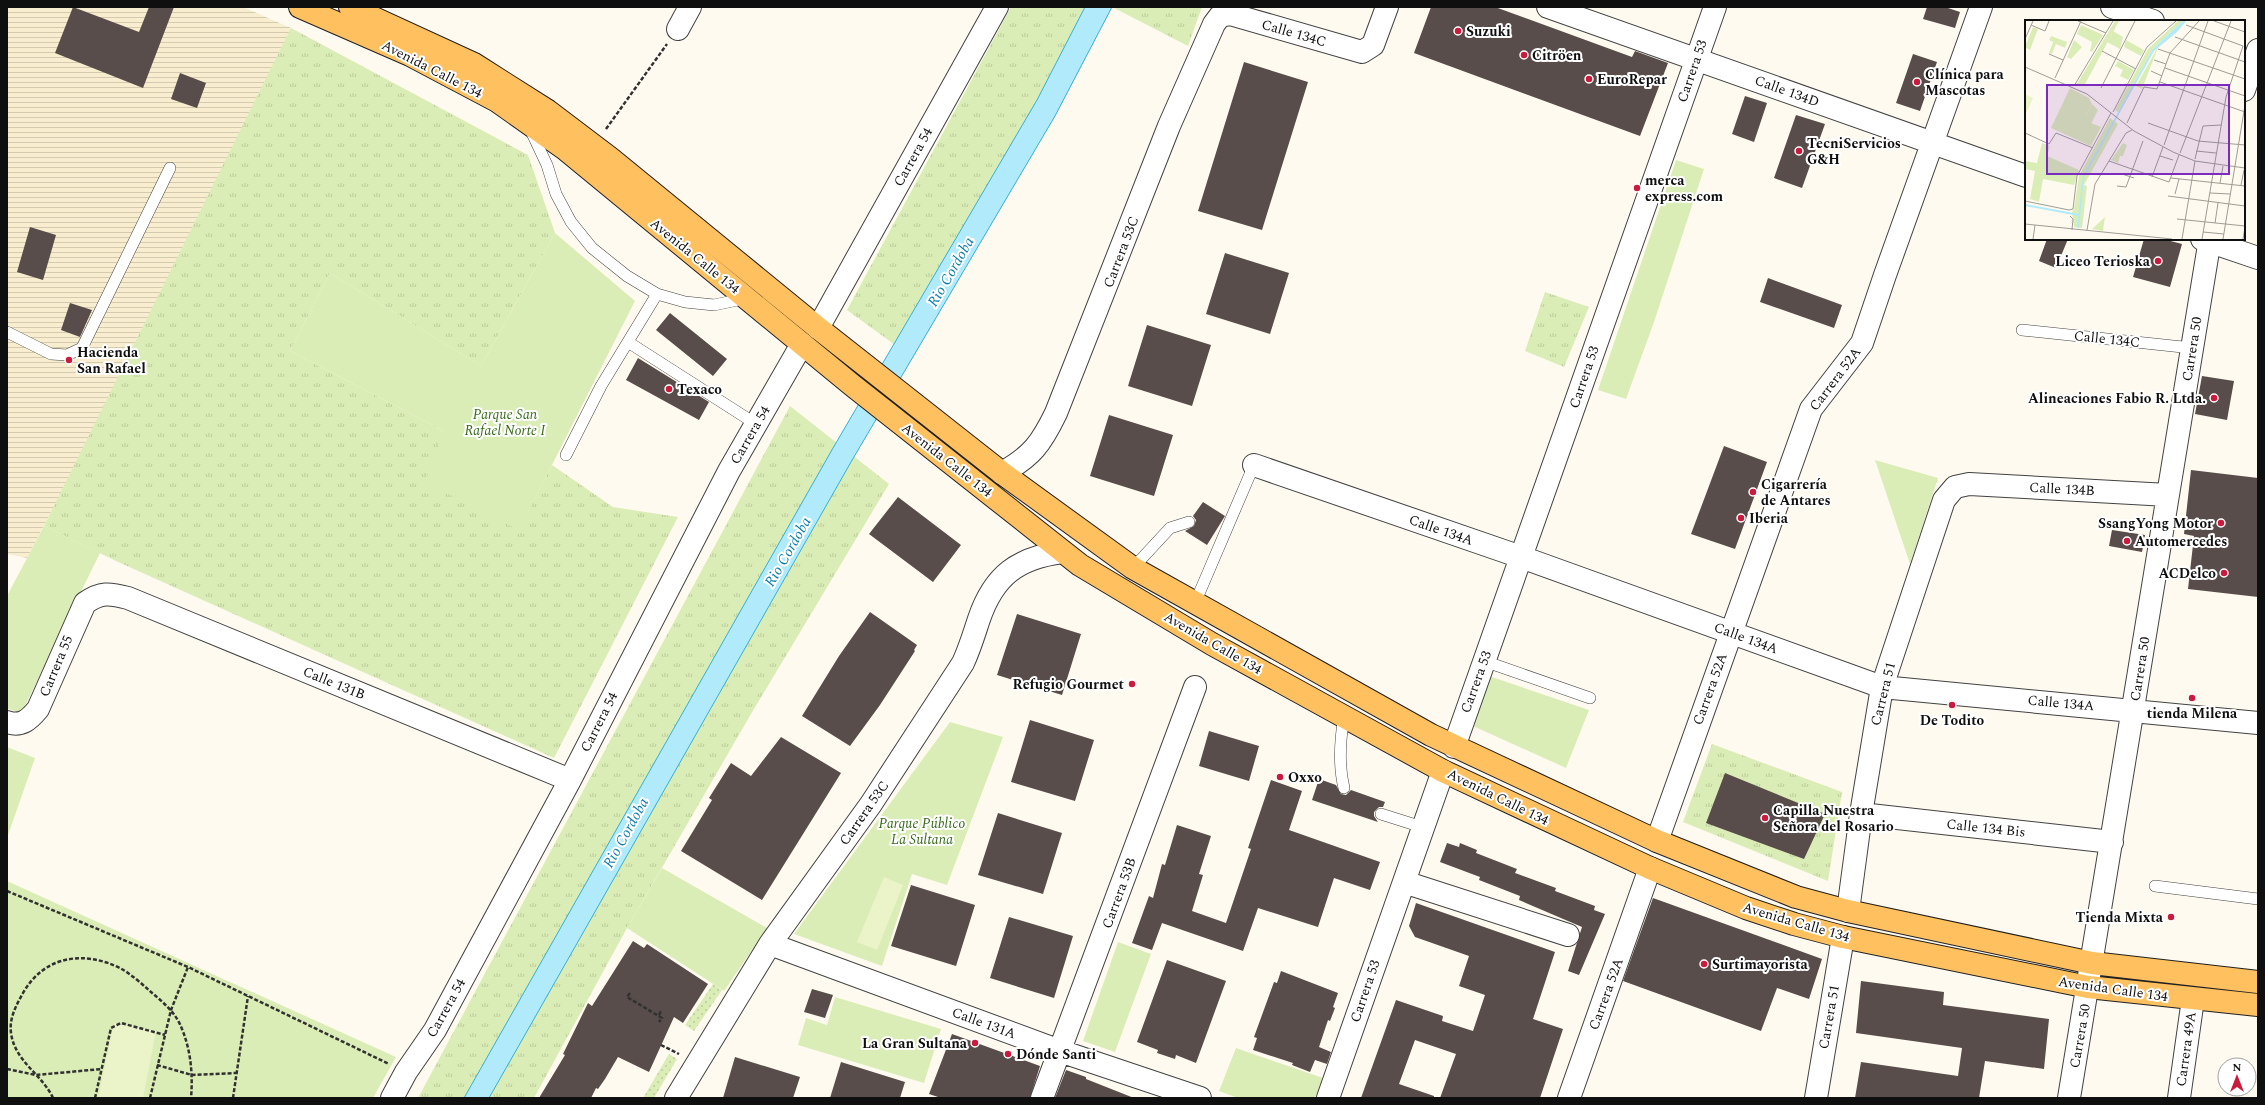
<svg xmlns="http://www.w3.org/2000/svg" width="2265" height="1105" viewBox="0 0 2265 1105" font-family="Spectral,serif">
  <defs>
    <pattern id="farmland-rules" width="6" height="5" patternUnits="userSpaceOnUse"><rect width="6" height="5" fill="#f8edce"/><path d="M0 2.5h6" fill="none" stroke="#d3cab0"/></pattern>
    <pattern id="grass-tufts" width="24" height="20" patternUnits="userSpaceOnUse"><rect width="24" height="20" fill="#dbedb6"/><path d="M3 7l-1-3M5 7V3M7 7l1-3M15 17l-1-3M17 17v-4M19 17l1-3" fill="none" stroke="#bbca9b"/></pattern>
    <pattern id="garden-dots" width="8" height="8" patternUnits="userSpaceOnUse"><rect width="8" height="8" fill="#dbedb6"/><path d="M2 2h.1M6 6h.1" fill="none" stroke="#bbca9b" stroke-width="1.8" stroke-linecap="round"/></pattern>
  </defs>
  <rect width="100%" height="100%" fill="#fffaf0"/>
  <path fill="url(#farmland-rules)" d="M7,7h236l48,21 -74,166 -190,364 -20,-4z"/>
  <path fill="url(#grass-tufts)" d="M1011,7h74l-48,93 -142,245 -48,-35z
    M1112,7h90l-14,39z
    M291,28l237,127 27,78 -74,133 -151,-93 -40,78 154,80 75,98 33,-64 61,42 65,10 -124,241 -438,-197 -72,-35z
    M1545,292l44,15 -25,60 -39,-16z
    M790,406l99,78 -138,230 -124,214 -93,170h-116z
    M1712,744l130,48 -14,89 -145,-59z"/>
  <path fill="#dbedb6" d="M1676,160l28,9 -50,153 -28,77 -28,-9z
    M555,233l80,68 -116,229 -94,-48 19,-51 -154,-80 40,-78 151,93z
    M1875,460l63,18 -28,86z
    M44,526l56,27 -79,161 -14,-6v-112z
    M1489,676l100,34 -23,58 -93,-42z
    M950,722l53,15 -56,148 -35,-11 -30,92 -88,-32z
    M7,747l28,11 -28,80z
    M662,868l105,60 -43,63 -97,-63z
    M7,881l389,176 -23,41h-366z
    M1118,942l33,12 -36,98 -32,-11z
    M835,997l106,32 -17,54 -126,-38 8,-27 21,7z
    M1236,1048l87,30 -8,20h-77l-19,-7z"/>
  <path fill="url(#garden-dots)" d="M713,984l9,6 -28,41 -9,-6z
    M669,1054l8,5 -23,39h-11z"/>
  <path fill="#ebf3c9" d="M884,877l19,8 -26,65 -20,-8z
    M114,1023l42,8 -13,67h-45z"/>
  <path fill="#b0eafb" stroke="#32afd7" d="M1085,7h27l-57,109 -204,346 -362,636h-25l369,-650 204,-348z"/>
  <path fill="#584d4a" d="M73,7l66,25 10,-25h25l-31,81 -88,-35z
    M1431,7h64l137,50 3,-6 33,12 -28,73 -226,-83z
    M1927,7h18l15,5 -5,16 -32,-9z
    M1913,54l24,8 -17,49 -24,-8z
    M1244,62l64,20 -46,148 -64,-19z
    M180,73l26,10 -9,25 -26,-9z
    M1745,96l22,7 -13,39 -22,-8z
    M1796,115l29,9 -23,64 -28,-10z
    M30,227l26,8 -13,45 -26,-8z
    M2047,239h21l-12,29 -17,-7z
    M2144,239h19l19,5 -12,43 -37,-10z
    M1225,253l64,20 -19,61 -64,-20z
    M1768,278l74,27 -8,23 -74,-26z
    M70,303l22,7 -12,27 -19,-7z
    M670,313l57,46 -14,17 -57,-46z
    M1147,325l64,20 -19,61 -64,-20z
    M638,358l71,44 -10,18 -73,-40z
    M2202,376l32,5 -7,39 -32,-6z
    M1109,415l64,20 -19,61 -64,-20z
    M1724,446l43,16 -32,87 -44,-15z
    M2191,470l67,8v119l-70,-8 6,-53 -10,-2z
    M898,497l63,48 -28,37 -64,-48z
    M1203,502l22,14 -18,29 -22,-14 9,-5 2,-6 -3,-4z
    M2112,530l33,5 -3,17 -33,-6z
    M870,612l47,33 -3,5 1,1 -35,54 -30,41 -48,-30 37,-60z
    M1017,614l64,20 -19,61 -65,-20z
    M1030,720l64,20 -19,61 -64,-19z
    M1209,731l50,15 -10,35 -50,-15z
    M781,737l60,36 -79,127 -81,-49 31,-51 -3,-2 22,-35 20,13z
    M1725,773l100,41 -21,45 -98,-36z
    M1319,779l17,6 5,9 5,1 5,-5 34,12 -2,5h-4l-5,5v4l4,6 -66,-22z
    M1271,780l31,11 -13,39 91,32 -10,28 -36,-12 -16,49 -60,-19 -15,43 -81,-28 -10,27 -20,-7 17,-47 4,2 9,-34 3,1 12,-40 34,11 -12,38 4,1 -11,36 34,12 25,-74 -3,-1z
    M998,813l64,20 -19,61 -65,-19z
    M1447,843l12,4 1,-4 17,7 -1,3 41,16 -2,4 41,15 -1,3 40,15 -1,4 11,4 -26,61 -11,-4 14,-44 -63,-27 1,-4 -41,-16 1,-3 -40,-15z
    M911,885l64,20 -19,61 -65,-20z
    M1653,898l169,61 -13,40 -32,-11 -16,43 -138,-50z
    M1416,903l139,49 -22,67 30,10 -23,69h-100l16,-44 -41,-14 -16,44 35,12v2h-73l35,-98 47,16 -1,5 31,10 12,-36 -26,-9 10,-30 -54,-19 -6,-11z
    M1009,917l64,19 -19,62 -64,-20z
    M633,941l11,7 3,-4 61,40 -25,39 -9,-6 -25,55 -31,-15 -13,22 -7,10 -2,-1 -5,10h-52l26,-43 -2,-1 25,-51 4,3z
    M1167,960l59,21 -30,82 -20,-8 -1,4 -18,-6 1,-3 -21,-8z
    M1281,971l57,22 -5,14 2,1 -5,13 -2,-1 -9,27 12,5 -4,12 -12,-4 -5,12 -18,-7 1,-2 -40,-13 4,-12 -3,-1 20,-55 3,1z
    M1861,981l83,11 -1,13 106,14 -5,50 -59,-8 -6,37h-124l6,-36 97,14 4,-28 -106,-15z
    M812,989l21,6 -8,23 -21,-6z
    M952,1034l88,32 -10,32h-89l-12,-4z
    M735,1057l65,20 -7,21h-70z
    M841,1062l64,20 -5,16h-70z
    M1066,1070l20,7v2l48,19h-79z"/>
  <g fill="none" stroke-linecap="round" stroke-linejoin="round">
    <defs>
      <path id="service" d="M531,131l16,34 9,29 15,28 21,26 35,28 30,18 28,8 29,3 33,-7
        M2022,330l170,18
        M7,332l44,22 16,1 15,-7 88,-180
        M628,342l128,82
        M566,455l35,-69 56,-92
        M1133,568l37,-40 19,-6
        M1195,603l59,-138
        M1484,661l106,37
        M1344,716c-4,24 -6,48 0,72
        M1381,814l41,13
        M2155,886l103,13"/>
      <path id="minor" d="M1548,7l478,169
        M2112,7l41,14
        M678,29l12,-22
        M2244,90l14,-40
        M2202,239l56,19
        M818,328l179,-321
        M1254,465l267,92 361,130 376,36
        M1002,473c30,-17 39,-29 54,-60l113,-287 45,-102 6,-8 10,-2 132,38 11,-7 14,-38
        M7,722c14,5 22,-2 31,-13l47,-106c16,-11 24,-10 43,-5l442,182
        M1454,747l261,-740
        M1861,814l251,28
        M1657,841l154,-432 51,-66 23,-68 96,-268
        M1404,882l164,53
        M1848,911l13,-97 21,-127 62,-187 11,-13 14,-3 199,11
        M770,944l290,107 140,47
        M392,1098l14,-26 29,-42 135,-250 159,-309 73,-127
        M676,1098l94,-154 101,-140 92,-141c7,-15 11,-29 16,-44 15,-44 39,-61 83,-67
        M1042,1098l153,-411
        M1328,1098l115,-327
        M1569,1098l81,-230
        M1816,1098l27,-161
        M2069,1098l141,-859
        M2179,1098l14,-99"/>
      <path id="primary" d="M300,7l110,48 87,46 68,48 287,236 228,180 132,79 231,127 207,97 96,40 48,16 49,13 245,50 170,18
        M350,7l124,57 74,47 62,47 208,170 184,145 131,95 298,167 226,106 139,56 52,14 244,52 166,19"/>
    </defs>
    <use href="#service" stroke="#424242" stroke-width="12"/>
    <use href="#minor" stroke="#424242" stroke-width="24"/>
    <use href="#primary" stroke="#202020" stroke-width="24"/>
    <path stroke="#313131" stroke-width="2.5" stroke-dasharray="4 2" stroke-linecap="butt" d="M606,129l61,-85
      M7,891l181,76 201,97
      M630,993l-3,4 35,21 -3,4
      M659,1015l2,-4
      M661,1045l18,9
      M157,1065l35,10 44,-2
      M7,1069l29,6 66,-6
      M53,1098c-11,-24 -38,-36 -42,-65 -2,-15 5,-27 12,-40 21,-37 60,-43 97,-25 11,6 22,16 31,24 13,11 25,21 31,37 9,22 11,46 9,69
      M95,1098l16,-70 10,-5 44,12
      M150,1098l21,-88 17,-43
      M233,1098l15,-102"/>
    <use href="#service" stroke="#fff" stroke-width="11"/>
    <use href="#minor" stroke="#fff" stroke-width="22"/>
    <use href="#primary" stroke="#ffc060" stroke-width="22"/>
  </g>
  <g fill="#ca1b3f" stroke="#fff" stroke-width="1.5">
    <circle cx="1458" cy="31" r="4"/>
    <circle cx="1524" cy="55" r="4"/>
    <circle cx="1589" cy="79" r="4"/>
    <circle cx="1917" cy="82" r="4"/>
    <circle cx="1799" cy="151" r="4"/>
    <circle cx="1637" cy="188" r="4"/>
    <circle cx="2158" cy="261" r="4"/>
    <circle cx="69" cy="360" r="4"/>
    <circle cx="669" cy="389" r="4"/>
    <circle cx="2214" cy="398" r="4"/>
    <circle cx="1753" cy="492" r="4"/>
    <circle cx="1741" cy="518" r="4"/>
    <circle cx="2221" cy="523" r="4"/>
    <circle cx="2127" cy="541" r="4"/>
    <circle cx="2224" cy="573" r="4"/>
    <circle cx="1132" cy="684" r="4"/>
    <circle cx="2192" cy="698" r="4"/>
    <circle cx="1952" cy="705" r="4"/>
    <circle cx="1280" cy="777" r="4"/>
    <circle cx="1765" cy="818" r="4"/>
    <circle cx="2171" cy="917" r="4"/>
    <circle cx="1704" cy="964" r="4"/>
    <circle cx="975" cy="1043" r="4"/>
    <circle cx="1008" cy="1054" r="4"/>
  </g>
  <g text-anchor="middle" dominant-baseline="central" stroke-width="4" stroke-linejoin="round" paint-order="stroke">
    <g font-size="14" font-weight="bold" fill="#0f0f0f" stroke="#fff" text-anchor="start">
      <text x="1466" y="31">Suzuki</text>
      <text x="1532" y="55">Citröen</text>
      <text x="1925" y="74">Clínica para<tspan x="1925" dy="16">Mascotas</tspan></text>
      <text x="1597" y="79">EuroRepar</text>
      <text x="1807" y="143">TecniServicios<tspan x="1807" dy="16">G&amp;H</tspan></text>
      <text x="1645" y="180">merca<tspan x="1645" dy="16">express.com</tspan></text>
      <text x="2150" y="261" text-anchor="end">Liceo Terioska</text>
      <text x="77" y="352">Hacienda<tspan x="77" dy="16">San Rafael</tspan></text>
      <text x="677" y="389">Texaco</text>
      <text x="2206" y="398" text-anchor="end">Alineaciones Fabio R. Ltda.</text>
      <text x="1761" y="484">Cigarrería<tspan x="1761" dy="16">de Antares</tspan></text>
      <text x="1749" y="518">Iberia</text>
      <text x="2213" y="523" text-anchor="end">SsangYong Motor</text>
      <text x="2135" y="541">Automercedes</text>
      <text x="2216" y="573" text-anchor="end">ACDelco</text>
      <text x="1124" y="684" text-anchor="end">Refugio Gourmet</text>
      <text x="2192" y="713" text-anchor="middle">tienda Milena</text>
      <text x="1952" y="720" text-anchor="middle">De Todito</text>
      <text x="1288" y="777">Oxxo</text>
      <text x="1773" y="810">Capilla Nuestra<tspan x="1773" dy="16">Señora del Rosario</tspan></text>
      <text x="2163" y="917" text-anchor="end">Tienda Mixta</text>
      <text x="1712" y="964">Surtimayorista</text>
      <text x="967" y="1043" text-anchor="end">La Gran Sultana</text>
      <text x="1016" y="1054">Dónde Santi</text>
    </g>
    <g font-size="14" fill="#0f0f0f" stroke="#fff">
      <text transform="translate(1294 33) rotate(16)">Calle 134C</text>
      <text transform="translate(432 69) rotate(27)">Avenida Calle 134</text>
      <text transform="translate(1692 71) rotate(-71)">Carrera 53</text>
      <text transform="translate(1787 91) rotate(20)">Calle 134D</text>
      <text transform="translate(913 157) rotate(-61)">Carrera 54</text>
      <text transform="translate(1121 252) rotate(-69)">Carrera 53C</text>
      <text transform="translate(695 256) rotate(39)">Avenida Calle 134</text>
      <text transform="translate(2107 339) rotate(6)">Calle 134C</text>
      <text transform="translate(2192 349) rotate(-81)">Carrera 50</text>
      <text transform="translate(1584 377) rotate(-71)">Carrera 53</text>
      <text transform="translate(1835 379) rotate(-53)">Carrera 52A</text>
      <text transform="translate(750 435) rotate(-60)">Carrera 54</text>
      <text transform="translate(947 460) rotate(38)">Avenida Calle 134</text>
      <text transform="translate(2062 489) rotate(3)">Calle 134B</text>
      <text transform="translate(1441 530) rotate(19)">Calle 134A</text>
      <text transform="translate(1746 638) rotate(20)">Calle 134A</text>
      <text transform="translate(1213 643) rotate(30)">Avenida Calle 134</text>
      <text transform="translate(56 666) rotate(-67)">Carrera 55</text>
      <text transform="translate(2140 669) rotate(-81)">Carrera 50</text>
      <text transform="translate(1476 682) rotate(-70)">Carrera 53</text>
      <text transform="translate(334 683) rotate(22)">Calle 131B</text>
      <text transform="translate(1710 689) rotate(-70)">Carrera 52A</text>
      <text transform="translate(1883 694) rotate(-76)">Carrera 51</text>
      <text transform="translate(2061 703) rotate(5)">Calle 134A</text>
      <text transform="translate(599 722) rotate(-63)">Carrera 54</text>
      <text transform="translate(1498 797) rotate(26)">Avenida Calle 134</text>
      <text transform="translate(864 813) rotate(-55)">Carrera 53C</text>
      <text transform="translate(1986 828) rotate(6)">Calle 134 Bis</text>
      <text transform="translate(1119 893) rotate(-70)">Carrera 53B</text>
      <text transform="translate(1796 922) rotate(16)">Avenida Calle 134</text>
      <text transform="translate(2113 989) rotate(8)">Avenida Calle 134</text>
      <text transform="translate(1365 991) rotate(-71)">Carrera 53</text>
      <text transform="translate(1606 994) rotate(-70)">Carrera 52A</text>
      <text transform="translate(446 1008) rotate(-61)">Carrera 54</text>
      <text transform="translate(1829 1017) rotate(-80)">Carrera 51</text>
      <text transform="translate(984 1023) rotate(20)">Calle 131A</text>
      <text transform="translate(2080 1036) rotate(-80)">Carrera 50</text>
      <text transform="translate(2186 1049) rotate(-82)">Carrera 49A</text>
    </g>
    <g font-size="14" font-style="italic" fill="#376c19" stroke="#fff">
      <text x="505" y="414">Parque San<tspan x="505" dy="16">Rafael Norte I</tspan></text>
      <text x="922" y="823">Parque Público<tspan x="922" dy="16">La Sultana</tspan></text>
    </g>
    <g font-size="15" font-style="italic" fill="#0d7eab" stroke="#fff">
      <text transform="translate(951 272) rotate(-60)">Rio Cordoba</text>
      <text transform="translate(788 552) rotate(-60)">Rio Cordoba</text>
      <text transform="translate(626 833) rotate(-61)">Rio Cordoba</text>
    </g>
  </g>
  <g transform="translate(2025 20)">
    <rect width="220" height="220" fill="#fffaf0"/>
    <path d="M90,1h4l-35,65 -7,-2zM153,1h5l-30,28 -34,64 -4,-3 33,-61zM56,5l22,10 -11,17 -2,-1 2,-9 -15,-8zM134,25l-17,44 -6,-3zM45,68l19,10 3,6 -9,16 5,8 3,-5 10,4 -10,19 -40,-18zM85,98l8,6 -34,61 3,1 -5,42 -8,-1 -2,-15 2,-3 5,-33z" fill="#dbedb6"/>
    <path d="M8,7l5,2 -8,21 -5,-3zM88,11l10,6 -3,12 -13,-7zM26,16l16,6 -2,6 -9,-4 -4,10 -3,-1 4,-11 -4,-2zM49,20l8,7 -11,12 -4,-2zM101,20l18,10 -3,6 -17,-9zM93,41l16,9 -6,10 -8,-4 3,-6 -8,-4zM67,84l6,6 -9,18 -8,-4 1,-4 -12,-6 3,-7 13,8zM17,123l8,3 -3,10 32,14 -5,15 -31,-6 -4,23 -9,-3 5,-28 -10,-2v-8l12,2zM98,123l4,2 -4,11h-3l-2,7 -7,-3zM80,197l-2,14 -11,-2z" fill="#dbedb6"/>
    <path d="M0,74l8,4 -8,18z" fill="#ebf3c9"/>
    <path d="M158,1h3l-9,11 -23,19 -70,126 -5,51 -2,-1 6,-51 70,-127z" fill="#b0eafb"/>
    <path fill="none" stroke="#b0eafb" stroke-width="2" d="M0,185l54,10"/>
    <path fill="none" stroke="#9f9c96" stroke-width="1" d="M53,1l28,12M189,1l31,11M6,5l14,6 4,-10M161,5l57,21 -17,51 -24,142M150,17l70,25M0,19l8,-18M133,29l87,30M77,31l34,18M24,34l14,6M129,40l12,4M0,47l62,27 47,37 39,21 22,9 50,7M140,48l80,28M126,51l11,5M30,58l26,-57M135,62l85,30M49,66l39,-65M76,68l34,-67M88,92l34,-65 29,-26M102,103l17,-36 13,2 13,-36 29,-32M123,103l50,18 47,4M0,113l24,11 7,-11 37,15M139,125l44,-124M171,131l20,2M155,133l51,-132M135,136l13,4M170,139l8,-33 18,-1M84,141l60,21 10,-27M97,154l12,4M127,157l11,-30M146,158l74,8M195,163l3,-17M216,165l3,-15M92,166l9,1 17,-46M185,173l20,1M150,174l4,-15M143,176l77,10M0,181l44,9 4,-1 4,-33 34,-63M45,196l3,3 -1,11M152,199l68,7M190,203l3,-20M0,204l147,15M62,210l8,-46 31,-51 6,-3M178,212l21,2M8,219l2,-14M157,219l13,-78M198,219l22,-134M218,219l2,-12"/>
    <path fill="#7b2cbf" fill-opacity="0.15" stroke="#7b2cbf" stroke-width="2" d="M22,65h182v89h-182z"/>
    <rect width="220" height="220" fill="none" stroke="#0f0f0f" stroke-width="2"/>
  </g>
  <rect width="2265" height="1105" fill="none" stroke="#0f0f0f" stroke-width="16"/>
  <g transform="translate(2237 1077)"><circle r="19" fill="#ffffff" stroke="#9f9f9f"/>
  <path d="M0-3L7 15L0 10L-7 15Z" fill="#ca1b3f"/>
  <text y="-6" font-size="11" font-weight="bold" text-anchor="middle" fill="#0f0f0f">N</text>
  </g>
</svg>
